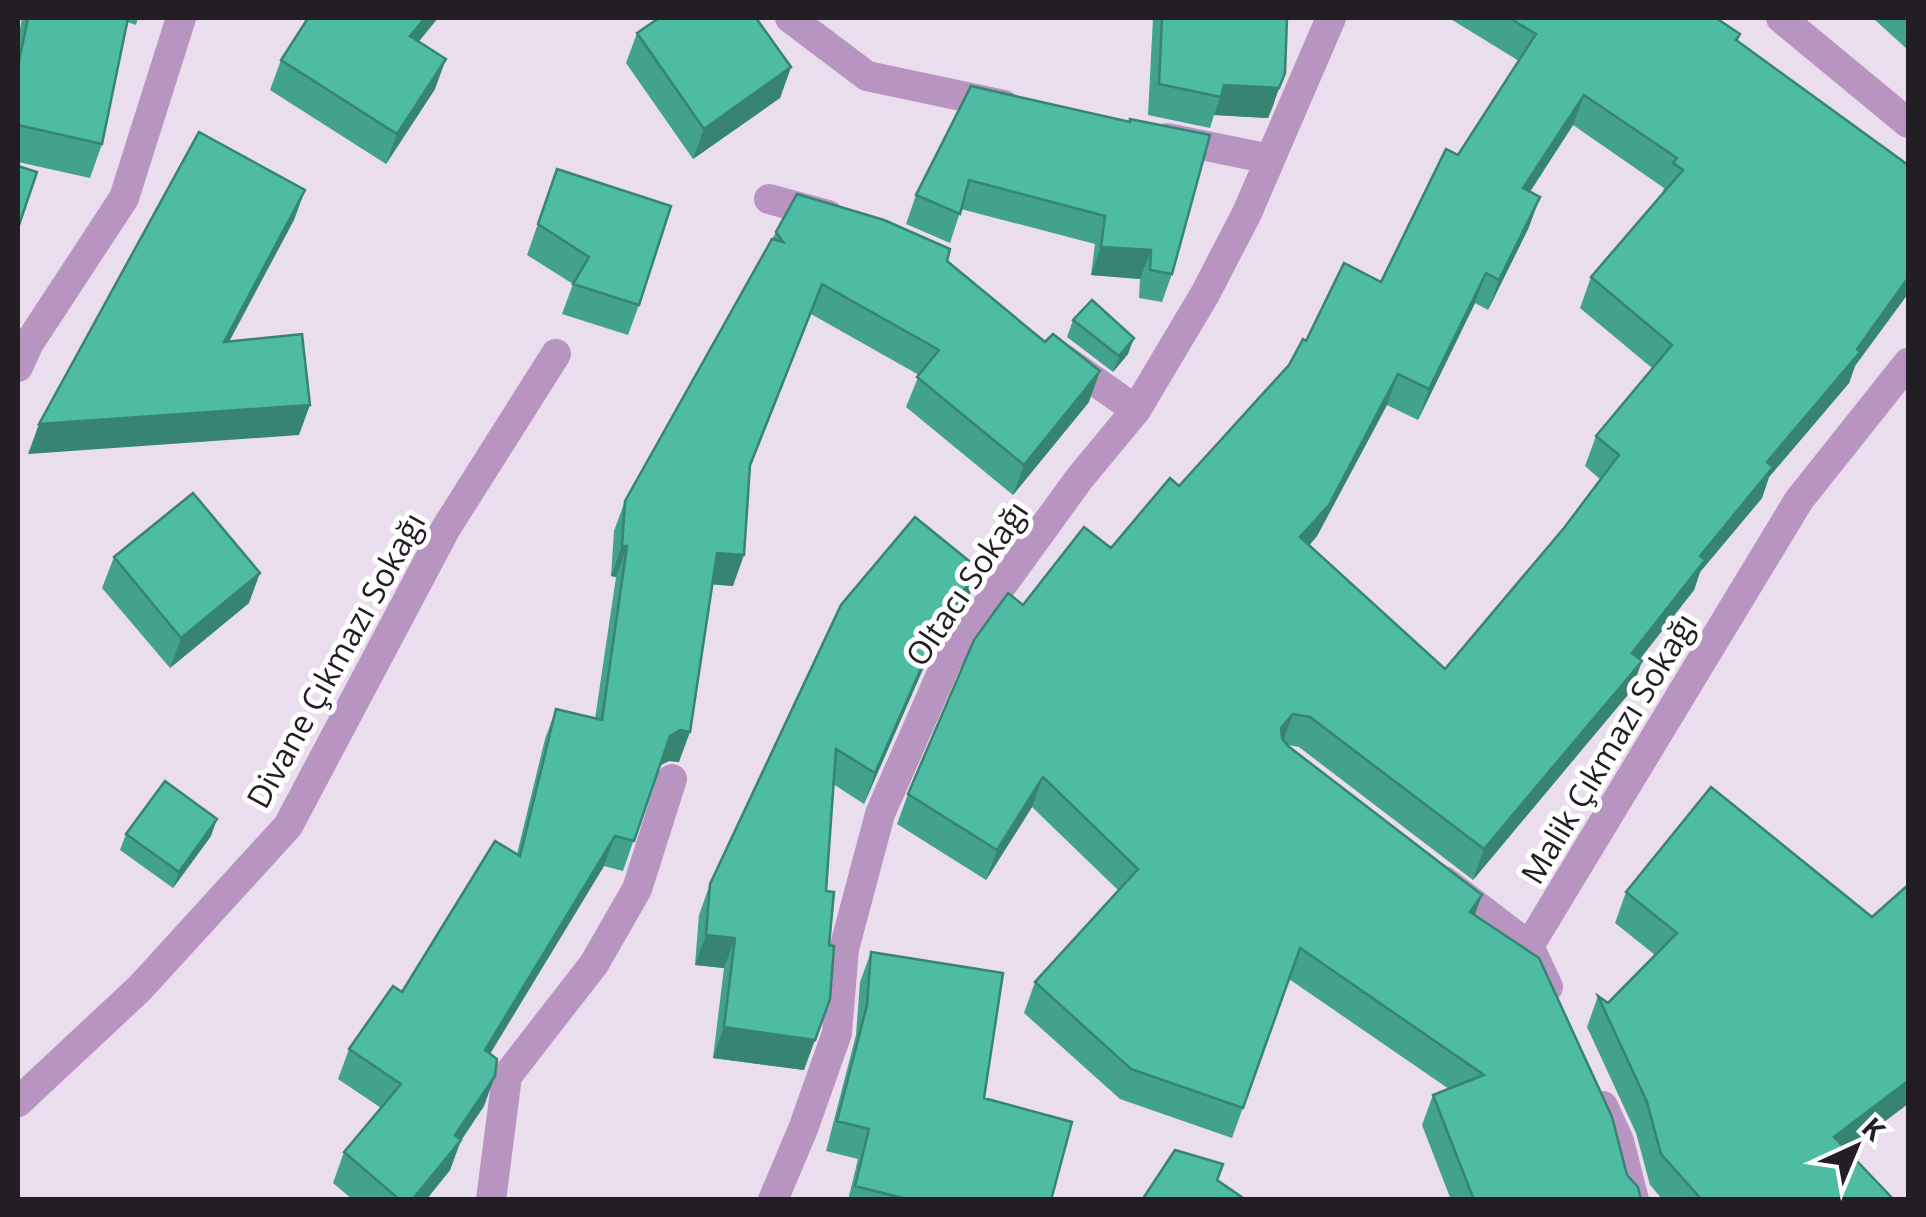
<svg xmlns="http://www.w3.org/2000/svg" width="1926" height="1217" viewBox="0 0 1926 1217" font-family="'Open Sans',sans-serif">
  <rect width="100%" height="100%" fill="#eadded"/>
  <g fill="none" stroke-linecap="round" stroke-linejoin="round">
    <path stroke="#b894c1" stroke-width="30" d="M790,18l77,58 137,29
      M1781,18l127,105
      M1167,138l103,21
      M769,199l59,16
      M1065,360l71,50
      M18,367l11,-24 95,-145 57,-180
      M1444,881l85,65
      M1548,987l-19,-41 270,-446 109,-137
      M18,1102l122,-114 148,-162 158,-298 110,-174
      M1603,1106l16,35 15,59
      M491,1200l16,-124 87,-112 43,-75 35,-110
      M773,1200l30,-71 34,-96 7,-84 36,-135 67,-153 132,-182 57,-69 69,-116 42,-81 84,-195"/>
  </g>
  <path fill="#42a28b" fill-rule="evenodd" d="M22,18h116l-2,7 -9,-3 -25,122 -12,34 -72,-16v-122z
    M1153,18h134l-13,86 -6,14 -54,-3 -4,13 -62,-13z
    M1449,18h267l24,16 -2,7 117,325 -6,17 -80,94 -7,21 -62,74 -6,18 -54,69 2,2 -11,30 -158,189 -174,-133 -12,-2 195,150 -8,20 167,285h-190l-29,-75 11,-30 16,-6 -160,-110 -57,159 -112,-39 -96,-86 11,-31 83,-92 -86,-83 -46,73 -89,-56 11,-30 115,-189 88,-57 68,-62 110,-121 17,-24 75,-59 77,-127 61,-94zM1573,125l91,63 -2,6 -71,83 -11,31 72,60 -56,68 -11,30 16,14 -37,48 -119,141 -136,-123 8,-10 70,-131 31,15 57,-117 13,7 41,-83 1,-35z
    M1874,18h34v32l-34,-31z
    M637,33l154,34 -11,31 -87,61 -67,-96z
    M419,41l16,48 -49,75 -116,-74 11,-30z
    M971,86l201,188 -10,28 -23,-4 1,-19 -49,-4 4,-31 -134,-35 -11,34 -44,-19 10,-29z
    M557,169l82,136 -11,30 -66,-21 11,-30 -46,-29z
    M776,232l171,29 142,141 -76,93 -107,-88 13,-32 -108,-61 -61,154 -17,118 -20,-2 -34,178 -10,-1 -9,4 -37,106 -19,-5 -114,188 -6,52 -23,35 -11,29 -24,30h-73l-20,-17 11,-31 37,-44 -43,-29 11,-30 53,-57 115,-138 28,-115 11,-30 39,10 21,-142 -5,-1 3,-45 11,-30z
    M1073,320l55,34 -15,18 -46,-35z
    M114,557l135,46 -79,65 -68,-80z
    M968,600l-38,53 -66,151 -31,-20 -29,286 -91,-12 11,-90 -29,-3 4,-50 11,-31z
    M1711,787l136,363 47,50h-231l-13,-15 -14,-52 -49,-106 11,-31 10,7 47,-48 -40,-32 11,-31z
    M126,834l85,2 -38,52 -53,-38z
    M871,952l113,146 67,102h-203l10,-41 -32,-8 30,-116 4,-53z"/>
  <path fill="#368471" d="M425,18h13l-39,48 11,-30z
    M446,59l-11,30 -49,75 11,-30z
    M791,67l-11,31 -87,61 11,-30z
    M1285,73l-17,45 -54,-3 10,-30z
    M1584,95l-11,30 -61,94 11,-31z
    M305,190l-11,30 -81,152 11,-30z
    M1540,197l-11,30 -41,83 11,-30z
    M1101,247l50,3 -11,29 -49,-4z
    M1486,273l-11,30 -57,117 11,-31z
    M1908,278v16l-53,72 -6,17 -80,94 -7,21 -62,74 -6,18 -73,93 11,-30 68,-97 67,-94 90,-113z
    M1134,338l-6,16 -15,18 6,-16z
    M1100,371l-11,31 -76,93 11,-30z
    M1398,374l-11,31 -70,131 -28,32 11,-31z
    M310,405l-11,30 -271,19 11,-30z
    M622,546h5l-11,31 -5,-1z
    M717,553l27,2 -11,31 -27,-2z
    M979,569l-11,31 -38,53 -66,151 11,-31 66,-150z
    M260,573l-11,30 -79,65 11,-30z
    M1642,661l-11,30 -158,189 11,-31z
    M1293,714l-11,30 -1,-16z
    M680,730l10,2 -11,30 -10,-1 -10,5 11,-30z
    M1043,777l-11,30 -46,73 11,-30z
    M217,819l-6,17 -38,52 6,-16z
    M615,836l-11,30 -130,214 11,-30z
    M1482,895l-11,30 -1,-13z
    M706,935l29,3 -11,30 -29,-3z
    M724,1027l91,13 -11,30 -91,-12z
    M495,1076l-11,30 -24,35 -10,29 -24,30h-14z
    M1908,1081v23l-85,64 11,-31z"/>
  <path fill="#4dbca2" stroke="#368471" stroke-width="2.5" fill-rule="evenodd" d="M28,18h100l-26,126 -84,-19v-59z
    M308,18h117l-15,18 36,23 -49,75 -116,-74z
    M659,18h97l35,49 -87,62 -67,-96z
    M1162,18h125l-2,55 -6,15 -55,-3 -3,12 -62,-13z
    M1509,18h207l24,16 -4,6 172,125v113l-51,71 3,3 -93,110 6,5 -73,89 5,4 -73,93 10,8 -158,188 -174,-132 -17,-3 -12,14 1,10 6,8 194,149 -12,17 69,46 73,159 15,58 11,12 3,13h-167l-41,-105 51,-20 -184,-127 -57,160 -112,-39 -96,-87 103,-113 -95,-92 -46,73 -89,-56 66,-154 34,-47 15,12 61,-78 27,21 59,-70 9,8 110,-121 14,-26 3,2 38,-78 37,19 65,-133 12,6 78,-121zM1584,95l93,63 -4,5 10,7 -92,107 81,68 -76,91 23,19 -55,73 -119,141 -145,-132 29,-32 69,-131 31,15 57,-116 13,7 41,-83 -17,-9z
    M971,86l159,36v-3l80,16 -38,139 -22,-4 1,-20 -50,-3 4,-31 -136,-36 -9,34 -44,-19z
    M199,132l106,58 -81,152 78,-8 8,71 -271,19z
    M18,166l19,6 -19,56z
    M557,169l114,37 -32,99 -66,-21 16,-27 -51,-33z
    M797,194l87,26 66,29 -3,12 98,81 8,-8 47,37 -76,94 -107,-88 22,-27 -117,-66 -72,181 -6,90 -27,-2 -27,179 -10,-2 -10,6 -36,105 -19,-5 -130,214 12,9 -2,17 -40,59 6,5 -49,60h-12l-56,-48 57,-68 -52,-35 44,-63 9,6 93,-151 25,15 36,-147 46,11 25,-174h-5l3,-45 147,-262 11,3 -7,-10z
    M1092,300l42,38 -15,18 -46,-36z
    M193,493l67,80 -79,65 -67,-81z
    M915,517l64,52 -38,54 -66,150 -39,-24 -10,142 8,1 -5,53 5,1 -4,53 -15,41 -91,-13 11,-89 -29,-3 4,-51 131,-279z
    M165,781l52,38 -38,53 -53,-38z
    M1711,787l161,130 36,-32v196l-74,56 60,63h-192l-41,-46 -14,-52 -49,-106 10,7 69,-70 -51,-41z
    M871,952l132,21 -19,125 88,24 -21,78h-140l-56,-14 14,-57 -32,-8 30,-116z
    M1175,1150l48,14 -6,16 29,20h-104z"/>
  <g text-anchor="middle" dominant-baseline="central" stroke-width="10" stroke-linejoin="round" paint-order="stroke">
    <g font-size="32" fill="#231e24" stroke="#fff">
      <text transform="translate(966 583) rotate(-56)">Oltacı Sokağı</text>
      <text transform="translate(335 660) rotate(-61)">Divane Çıkmazı Sokağı</text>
      <text transform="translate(1608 748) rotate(-59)">Malik Çıkmazı Sokağı</text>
    </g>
  </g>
  <rect width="1926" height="1217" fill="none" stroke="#231e24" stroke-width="40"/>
  <g transform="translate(1856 1147) rotate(44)" stroke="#ffffff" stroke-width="8" paint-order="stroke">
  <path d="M0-8L18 38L0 25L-18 38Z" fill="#231e24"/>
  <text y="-15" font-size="28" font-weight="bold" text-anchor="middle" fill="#231e24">K</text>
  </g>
</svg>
